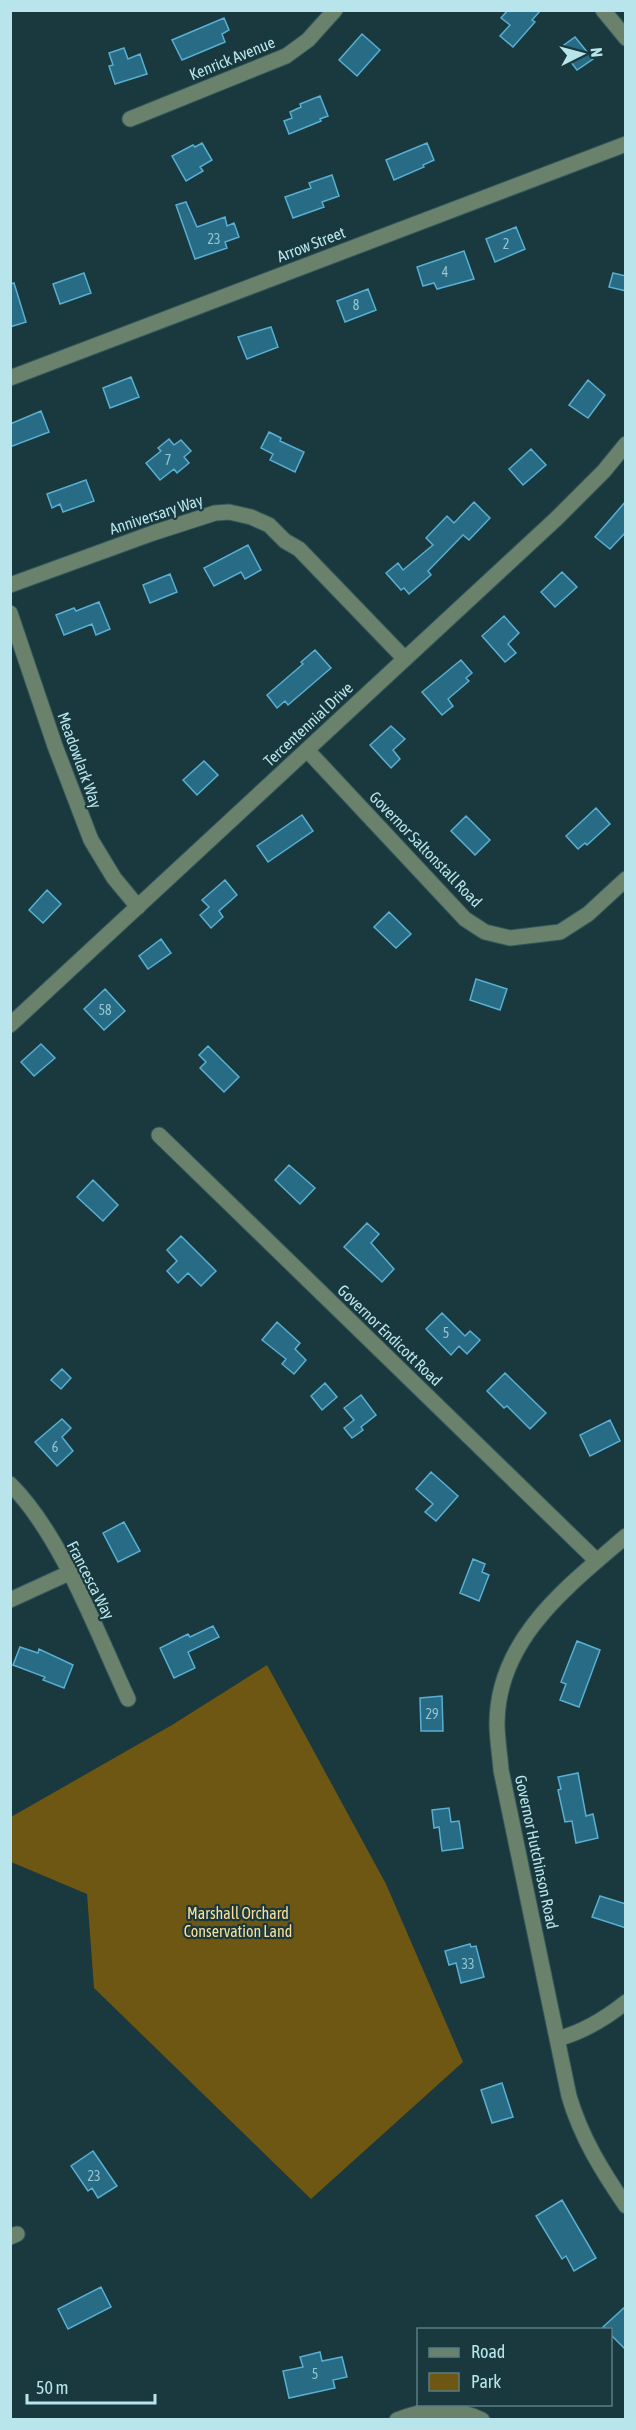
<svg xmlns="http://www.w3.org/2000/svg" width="636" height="2430" viewBox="0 0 636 2430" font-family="'Asap Condensed',sans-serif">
  <rect width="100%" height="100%" fill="#19393e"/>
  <path fill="#6e5613" d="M267,1665l119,219 77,178 -152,137 -217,-211 -7,-94 -76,-32v-45l161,-92z"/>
  <path fill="#286b85" stroke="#59afd2" stroke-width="1.5" d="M508,10h33l-9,10 3,2 -22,25 -13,-11 10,-11 -9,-7z
    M224,18l5,12 -7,4 3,8 -43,18 -10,-20z
    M362,34l18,16 -23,26 -18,-16z
    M575,37l18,22 -16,11 -17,-22z
    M124,48l4,11 12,-5 7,20 -32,10 -6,-18 4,-1 -4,-12z
    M320,96l8,20 -8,3 1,2 -32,13 -5,-13 8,-3 -2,-6 11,-5 -1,-3z
    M202,143l10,17 -12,7 3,4 -17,10 -14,-25 21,-11 2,2z
    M427,143l7,17 -11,5 1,2 -30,13 -8,-20z
    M332,175l7,21 -17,6 2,5 -31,11 -8,-21 26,-9 -2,-5z
    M186,202l11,25 28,-10 2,9 7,-3 5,14 -14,5 2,6 -32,11 -19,-54z
    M516,227l9,22 -30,13 -9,-23z
    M464,251l10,28 -37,10 -3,-6 -11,3 -6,-19z
    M84,273l7,20 -31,11 -7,-20z
    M613,273l13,3v15l-17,-4z
    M14,283l12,39 -16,5v-43z
    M368,289l8,21 -31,12 -8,-21z
    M271,327l7,20 -31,12 -9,-22z
    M131,377l8,20 -29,11 -7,-20z
    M588,380l17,15 -17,23 -19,-13z
    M41,411l8,21 -39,15v-23z
    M269,432l12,6 -1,3 24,11 -9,20 -25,-12 3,-6 -12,-6z
    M169,439l5,6 7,-5 10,11 -7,6 5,6 -12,10 -3,-4 -14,11 -14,-17 15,-12 -3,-3z
    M531,449l15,16 -23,20 -14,-16z
    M86,480l8,21 -31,11 -3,-8 -8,4 -5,-14z
    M626,501v31l-16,17 -15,-12z
    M474,502l16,16 -21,22 -6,-5 -35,36 3,4 -22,19 -5,-6 -3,2 -15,-17 12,-10 5,7 30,-25 -7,-7 21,-22 7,7z
    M248,545l13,25 -16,9 -4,-7 -27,14 -10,-18z
    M562,572l15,15 -22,20 -14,-15z
    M170,574l7,18 -27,11 -7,-18z
    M99,602l11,27 -14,6 -4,-11 -28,11 -8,-20 18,-7 2,3z
    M504,616l15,17 -11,11 8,9 -11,9 -23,-26z
    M315,650l16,18 -43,37 -3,-4 -8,7 -10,-13 36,-31 -2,-2z
    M461,660l11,13 -6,5 3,3 -21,18 5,7 -11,9 -20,-23z
    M391,726l14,13 -12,11 7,9 -9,9 -21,-23z
    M204,761l14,14 -21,20 -14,-15z
    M596,808l14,16 -23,21 -2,-2 -7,6 -12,-13z
    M302,815l11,16 -45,31 -11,-16z
    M466,816l24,24 -15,15 -24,-24z
    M225,880l12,15 -18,16 4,6 -12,11 -11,-13 9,-8 -7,-7z
    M47,890l14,14 -18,19 -14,-13z
    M389,912l22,22 -15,14 -22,-21z
    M161,939l10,14 -23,16 -9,-13z
    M476,979l31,10 -7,21 -30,-10z
    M105,989l20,22 -21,19 -20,-21z
    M41,1044l14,14 -21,18 -13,-14z
    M208,1046l31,31 -15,15 -24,-24 6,-6 -7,-7z
    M289,1165l26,23 -15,16 -25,-24z
    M93,1180l25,25 -15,16 -26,-24z
    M367,1223l12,11 -8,9 23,26 -12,13 -38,-35z
    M181,1236l35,35 -15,15 -13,-13 -10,10 -11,-12 10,-10 -10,-11z
    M442,1313l23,23 5,-5 10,9 -13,14 -8,-8 -8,9 -25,-26z
    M277,1322l23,21 -5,6 11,11 -12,14 -12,-10 4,-5 -24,-19z
    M62,1369l9,9 -10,11 -10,-9z
    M505,1373l41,40 -16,16 -23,-23 -3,2 -17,-17z
    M325,1383l12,14 -15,13 -11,-14z
    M361,1395l15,20 -15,12 2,3 -11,8 -8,-10 10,-8 -10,-12z
    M62,1419l9,9 -9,9 11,14 -16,15 -22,-24z
    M610,1420l10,21 -30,15 -10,-21z
    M431,1472l27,24 -22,25 -11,-9 8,-8 -17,-15z
    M124,1522l16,29 -22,11 -15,-29z
    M473,1559l12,5 -3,8 7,3 -10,26 -19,-8z
    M213,1626l6,11 -31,15 7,16 -21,10 -14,-30 28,-14 2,3z
    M577,1641l23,9 -21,57 -19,-7 6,-16 -5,-2z
    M20,1647l18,6 1,-4 34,16 -9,23 -21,-8 2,-3 -32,-12z
    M442,1696l1,35h-22l-1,-33z
    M578,1773l8,43 7,-2 5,24 -22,5 -4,-22 -7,1 -7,-32 3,-1 -3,-12z
    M449,1808l2,14 8,-1 4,27 -21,3 -3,-24 -5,1 -2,-18z
    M600,1896l26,8v24l-34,-11z
    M470,1944l1,3 5,-1 8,31 -23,6 -5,-20 -7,2 -4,-14z
    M502,2083l11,34 -21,6 -11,-33z
    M93,2151l24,35 -19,12 -6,-10 -4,3 -17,-25z
    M562,2200l34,58 -22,13 -8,-15 -4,3 -26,-43z
    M101,2287l10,20 -43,22 -10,-20z
    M626,2306v44l-16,-16v-4l-7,-3z
    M320,2352l2,9 20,-4 5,20 -14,3 2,8 -46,10 -6,-27 20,-4 -3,-10z"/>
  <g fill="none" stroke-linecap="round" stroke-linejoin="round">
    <defs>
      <path id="minor" d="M603,10l23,28
        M130,119l156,-63 22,-16 27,-30
        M10,378l616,-234
        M10,585l143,-52 62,-20 14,-1 22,5 18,8 16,16 14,8 106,110
        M10,613l45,133 36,94 23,38 24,29
        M307,750l158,169 20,13 25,6 50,-6 28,-18 38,-35
        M10,1025l547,-507 47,-47 22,-27
        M159,1135l438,426
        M10,1484c51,50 87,149 118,215
        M626,1536c-58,50 -129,103 -129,188 0,15 3,31 4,46l68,326c12,41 33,75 57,110
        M10,1600l59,-27
        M557,2039c26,-7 48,-20 69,-37
        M10,2237l7,-3
        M397,2420c28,-12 58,-13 85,0"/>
    </defs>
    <use href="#minor" stroke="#35585d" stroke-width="17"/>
    <use href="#minor" stroke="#6a826c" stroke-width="15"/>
  </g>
  <g text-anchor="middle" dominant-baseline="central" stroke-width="4.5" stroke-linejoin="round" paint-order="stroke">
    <g font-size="14" fill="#93c6d2">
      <text x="214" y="239">23</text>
      <text x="506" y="244">2</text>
      <text x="445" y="272">4</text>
      <text x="356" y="305">8</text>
      <text x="168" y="460">7</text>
      <text x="105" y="1010">58</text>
      <text x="446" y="1333">5</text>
      <text x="55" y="1447">6</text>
      <text x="432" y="1714">29</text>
      <text x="468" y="1964">33</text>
      <text x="94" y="2176">23</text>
      <text x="315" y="2374">5</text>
    </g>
    <g font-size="16" fill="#b7e5eb" stroke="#19393e">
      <text transform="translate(232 58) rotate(-22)">Kenrick Avenue</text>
      <text transform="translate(311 244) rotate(-21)">Arrow Street</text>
      <text transform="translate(156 514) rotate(-18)">Anniversary Way</text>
      <text transform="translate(308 724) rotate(-43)">Tercentennial Drive</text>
      <text transform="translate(80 760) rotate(70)">Meadowlark Way</text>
      <text transform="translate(426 849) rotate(46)">Governor Saltonstall Road</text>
      <text transform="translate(390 1335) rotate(44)">Governor Endicott Road</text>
      <text transform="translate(91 1580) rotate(63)">Francesca Way</text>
      <text transform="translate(537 1852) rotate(78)">Governor Hutchinson Road</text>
    </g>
    <g font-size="16" fill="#fdde96" stroke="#19393e">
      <text x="238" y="1913">Marshall Orchard<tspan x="238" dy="18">Conservation Land</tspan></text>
    </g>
  </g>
  <rect width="636" height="2430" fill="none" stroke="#b7e5eb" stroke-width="24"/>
  <rect x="417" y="2328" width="195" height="78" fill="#19393e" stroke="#587e83" stroke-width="1.5"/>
  <rect x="429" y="2348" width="30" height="9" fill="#6a826c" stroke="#587e83" stroke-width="1.5"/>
  <text x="471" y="2358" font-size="18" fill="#b7e5eb">Road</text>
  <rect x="429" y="2373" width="30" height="18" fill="#6e5613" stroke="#587e83" stroke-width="1.5"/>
  <text x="471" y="2388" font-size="18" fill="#b7e5eb">Park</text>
  <g transform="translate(582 54) rotate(84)" stroke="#19393e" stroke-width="4.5" paint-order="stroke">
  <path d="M0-4.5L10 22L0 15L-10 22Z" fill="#b7e5eb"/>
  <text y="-9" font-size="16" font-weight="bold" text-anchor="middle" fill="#b7e5eb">N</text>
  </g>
  <path d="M27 2394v9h128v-9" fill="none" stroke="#b7e5eb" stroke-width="3"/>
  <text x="36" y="2394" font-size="18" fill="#b7e5eb" stroke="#19393e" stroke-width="4.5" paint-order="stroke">50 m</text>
</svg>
